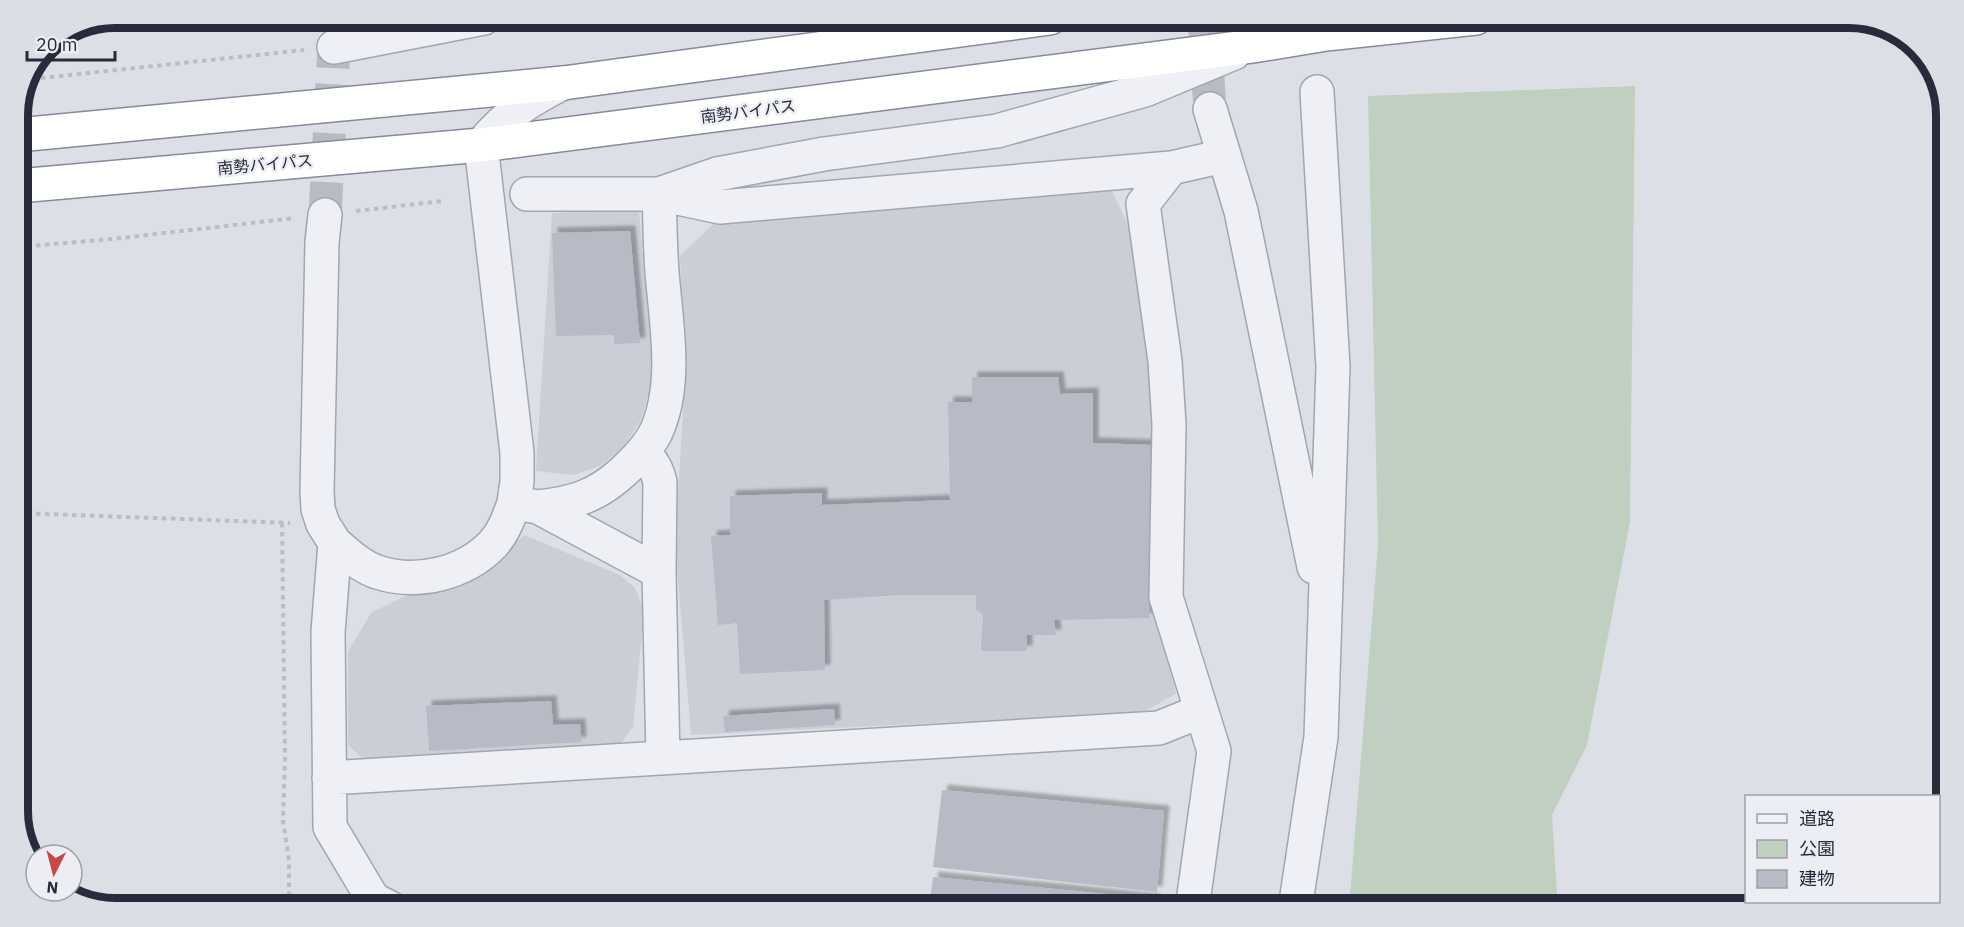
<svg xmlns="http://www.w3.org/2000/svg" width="1964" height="927" viewBox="0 0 1964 927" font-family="'IBM Plex Sans','Noto Sans JP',sans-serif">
  <defs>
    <filter id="shadow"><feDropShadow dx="5.5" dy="-5.5" stdDeviation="1.5" flood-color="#0004"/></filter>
  </defs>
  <rect width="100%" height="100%" fill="#dddfe6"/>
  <path fill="#cbced7" d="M1099,186l13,5 31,66 17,142 1,221 15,74 -35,19 -450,22 -16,-191 8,-131 1,-77 -4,-80 36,-35z
    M639,211l13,147 -1,28 -10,34 -19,29 -22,17 -27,9 -37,-4 16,-258z
    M524,535l96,40 15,13 9,23 -11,116 -12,16 -258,16 -15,-14v-93l23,-39 42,-21 47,-5 37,-25z"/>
  <path fill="#c0cfbf" d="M1635,86l-5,436 -43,223 -35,70 6,94h-209l29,-365 -10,-448z"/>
  <path fill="#b8bac5" filter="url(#shadow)" d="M630,231l10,112 -26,1v-9l-58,1 -4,-103z
    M972,377h86l2,17 33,-1v50l58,2 -2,173 -95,2 2,15h-29v16h-46l2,-37 -7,-4v-15h-78l-74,5 1,70 -85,4 -3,-51 -19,2 -7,-89 19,-1v-39l92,-3v12l128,-5 -2,-98h24z
    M551,701l2,24 27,-1 1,18 -152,9 -3,-45z
    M834,709l1,16 -110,7 -2,-16z
    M942,790l222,21 -7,81 -224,-25z
    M933,877l222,22 -1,10h-225z"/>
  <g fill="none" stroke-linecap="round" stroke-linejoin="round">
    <path stroke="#b9bbc4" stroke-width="33" stroke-dasharray="33 16" stroke-linecap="butt" d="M1204,18l6,91
      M325,215l9,-168"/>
    <defs>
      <path id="minor" d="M334,47l150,-29
        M1210,109l31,102 73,356
        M527,194h132l58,-20 107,-20 173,-23 148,-41 89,-37
        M325,215l-3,27 -5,250 1,17 5,15 12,19 -7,89 2,195 43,72 19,10
        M642,452c10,9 15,17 18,30l-1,90
        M538,507l-24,-4 3,-22v-28l-36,-308c25,-30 48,-45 82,-62
        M335,543c13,11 25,23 42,29 40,13 87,2 116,-28 11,-12 16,-27 21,-41
        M663,758l-4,-186 -121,-65c36,-4 59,-11 86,-36 12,-11 25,-25 32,-39 22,-48 10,-109 6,-160 -2,-26 -2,-52 -3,-78l61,13 451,-39
        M329,778l830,-50 42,-17
        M1192,909l22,-158 -48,-154 3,-172 -4,-64 -22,-157 28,-36 53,-12
        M1295,909l26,-172 12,-370 -16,-275"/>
      <path id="highway" d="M18,135l545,-52 487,-65
        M18,186l463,-41 772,-99 73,-12 150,-16"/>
    </defs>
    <use href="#minor" stroke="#a3a5af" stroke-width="36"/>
    <use href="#highway" stroke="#858a9c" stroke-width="36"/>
    <path stroke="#bbbdc5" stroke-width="4" stroke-dasharray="4.5 4.5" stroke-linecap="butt" d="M32,79l272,-29
      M356,211l87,-10
      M18,247l94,-8 183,-21
      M18,513l272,10
      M282,523l3,235 -2,63 6,39v49"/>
    <use href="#minor" stroke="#eff0f5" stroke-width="33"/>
    <use href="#highway" stroke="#fff" stroke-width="33"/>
  </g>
  <g text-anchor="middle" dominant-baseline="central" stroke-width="5" stroke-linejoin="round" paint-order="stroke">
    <g font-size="16" fill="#272b3b" stroke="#eceef4">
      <text transform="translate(748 111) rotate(-7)">南勢バイパス</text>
      <text transform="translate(265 164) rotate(-5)">南勢バイパス</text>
    </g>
  </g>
  <path d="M0 0H1964V927H0ZM115 28H1849A87 87 0 0 1 1936 115V811A87 87 0 0 1 1849 898H115A87 87 0 0 1 28 811V115A87 87 0 0 1 115 28Z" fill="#dcdee5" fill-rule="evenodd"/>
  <path fill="none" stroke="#272b3b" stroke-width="8" d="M115 28H1849A87 87 0 0 1 1936 115V811A87 87 0 0 1 1849 898H115A87 87 0 0 1 28 811V115A87 87 0 0 1 115 28Z"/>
  <rect x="1745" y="795" width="195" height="108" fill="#eceef4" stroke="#9da0aa" stroke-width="1.5"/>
  <rect x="1757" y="814" width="30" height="9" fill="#eff0f5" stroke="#9da0aa" stroke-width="1.5"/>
  <text x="1799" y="825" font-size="18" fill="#272b3b">道路</text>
  <rect x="1757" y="840" width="30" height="18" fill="#c0cfbf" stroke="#9da0aa" stroke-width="1.5"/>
  <text x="1799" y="855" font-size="18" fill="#272b3b">公園</text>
  <rect x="1757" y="870" width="30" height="18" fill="#b8bac5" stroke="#9da0aa" stroke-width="1.5"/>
  <text x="1799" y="885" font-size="18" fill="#272b3b">建物</text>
  <g transform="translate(54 873) rotate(186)"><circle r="28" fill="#eceef4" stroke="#9da0aa" stroke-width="1.5"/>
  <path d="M0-4.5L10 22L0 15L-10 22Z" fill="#c54947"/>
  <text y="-9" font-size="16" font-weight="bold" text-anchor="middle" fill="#272b3b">N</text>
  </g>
  <path d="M27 51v9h88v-9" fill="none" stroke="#272b3b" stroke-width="3"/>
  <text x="36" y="51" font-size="18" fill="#272b3b" stroke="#eceef4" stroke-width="4.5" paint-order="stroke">20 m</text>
</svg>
